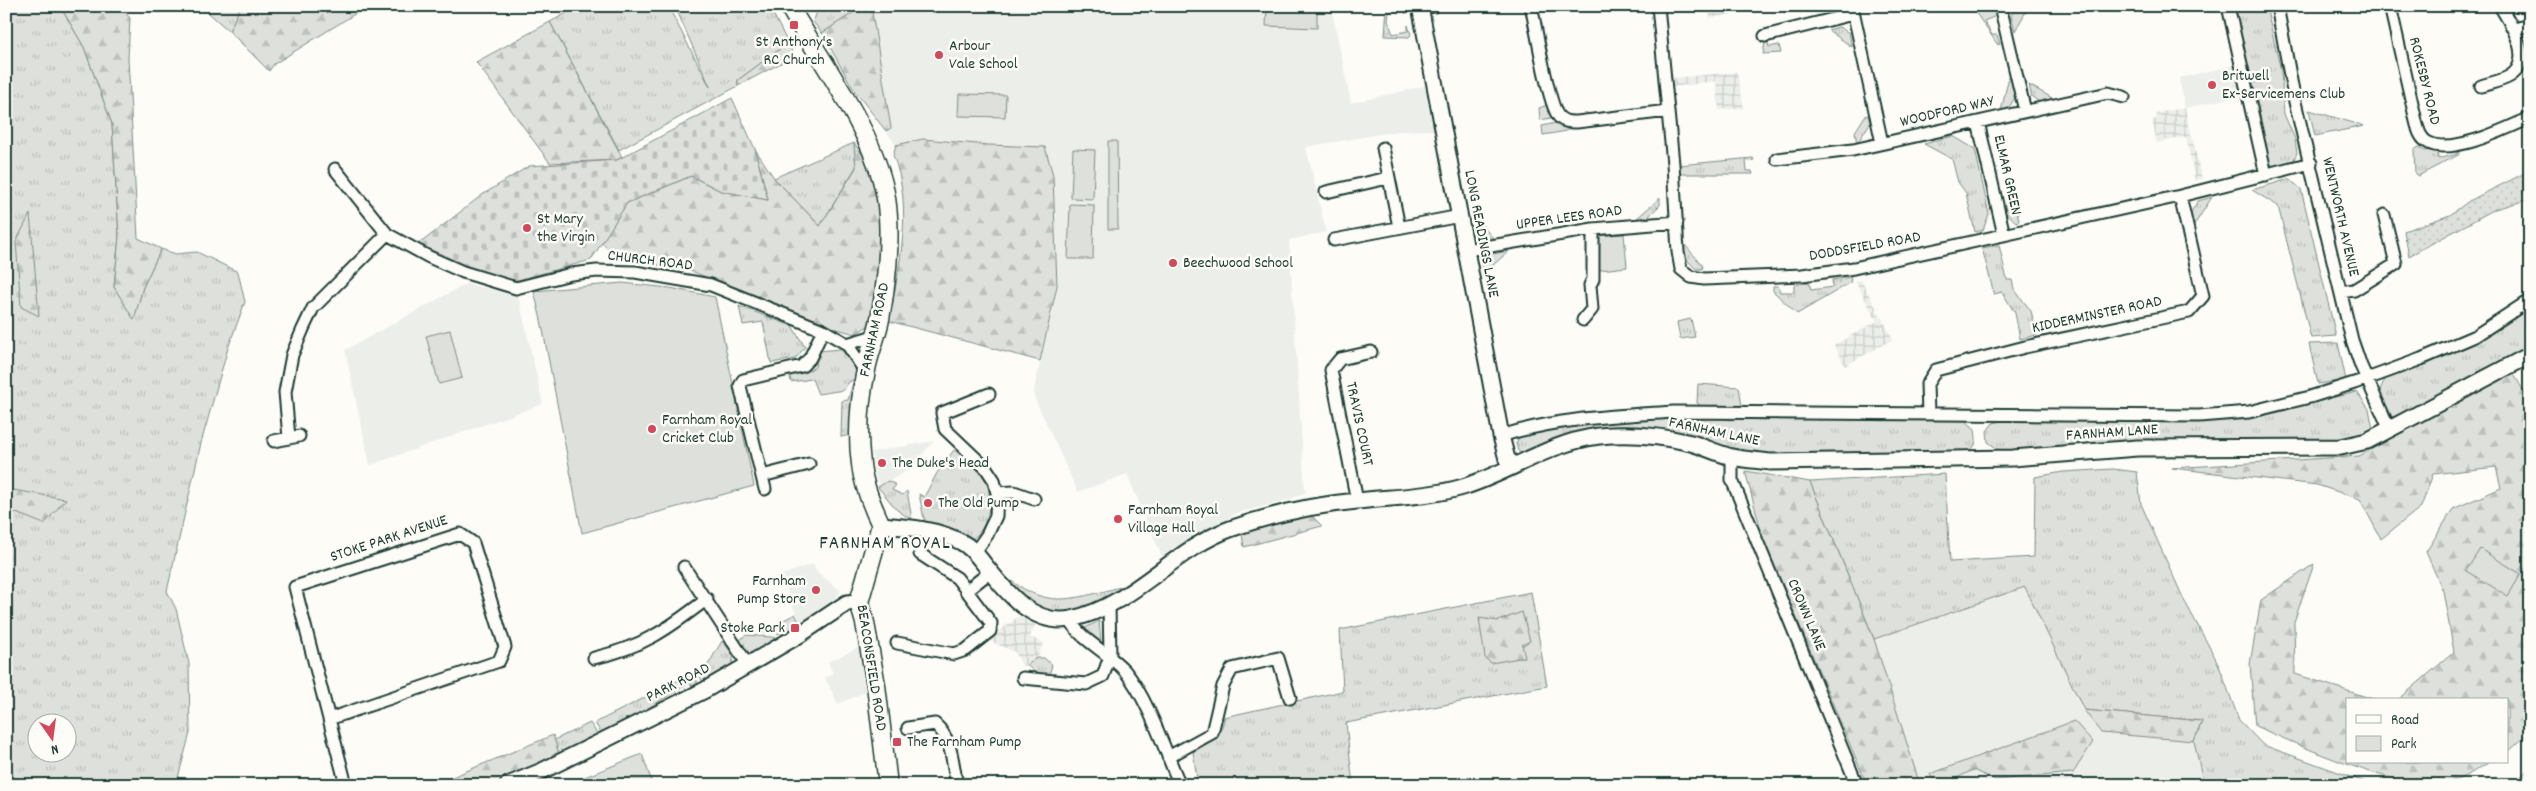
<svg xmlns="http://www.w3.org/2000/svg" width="2536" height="791" viewBox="0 0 2536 791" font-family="Dekko,sans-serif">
  <defs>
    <pattern id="industrial-grid" width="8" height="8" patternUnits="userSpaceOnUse" patternTransform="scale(1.25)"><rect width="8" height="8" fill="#eceee9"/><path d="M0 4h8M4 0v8" fill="none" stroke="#cacdc8"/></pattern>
    <pattern id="grass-tufts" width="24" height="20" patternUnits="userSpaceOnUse" patternTransform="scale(1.25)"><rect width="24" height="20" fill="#dde0db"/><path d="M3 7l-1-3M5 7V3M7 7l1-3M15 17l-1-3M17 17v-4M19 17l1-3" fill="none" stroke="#bdc1bd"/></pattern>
    <pattern id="forest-firs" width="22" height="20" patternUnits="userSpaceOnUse" patternTransform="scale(1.25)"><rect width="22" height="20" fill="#dde0db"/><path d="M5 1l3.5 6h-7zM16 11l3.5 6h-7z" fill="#bdc1bd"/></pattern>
    <pattern id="cemetery-stones" width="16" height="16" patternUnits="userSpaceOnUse" patternTransform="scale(1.25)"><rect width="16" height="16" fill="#dde0db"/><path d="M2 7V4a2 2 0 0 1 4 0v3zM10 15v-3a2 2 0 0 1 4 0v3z" fill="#bdc1bd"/></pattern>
    <pattern id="garden-dots" width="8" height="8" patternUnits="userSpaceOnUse" patternTransform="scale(1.25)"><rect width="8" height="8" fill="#dde0db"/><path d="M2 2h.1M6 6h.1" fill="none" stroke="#bdc1bd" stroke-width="1.8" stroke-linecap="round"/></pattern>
  </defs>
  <rect width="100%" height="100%" fill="#fdfcf7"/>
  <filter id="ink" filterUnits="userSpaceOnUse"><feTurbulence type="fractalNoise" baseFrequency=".02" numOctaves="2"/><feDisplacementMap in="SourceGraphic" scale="10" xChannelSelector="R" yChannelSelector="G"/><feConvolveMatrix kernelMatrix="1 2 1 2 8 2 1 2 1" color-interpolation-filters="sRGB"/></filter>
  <g filter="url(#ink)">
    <path fill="#eceee9" d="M871,6h460l20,97 74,-17 9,44 -36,1 -92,16 20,85 -37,8 16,253 -17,7 -51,13 -75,44 -35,-83 -49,18 -43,-93 -1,-8 23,-105 -12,-139 -57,-2 -65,-6 -27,6 -10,-14 5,-3z
      M2236,65l7,30 -58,13 -6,-30z
      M466,284l52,11 25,109 -173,61 -25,-115z
      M934,441l-24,28 -29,17 -5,-7 -4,-27z
      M813,564l3,7 25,20 -10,13 -31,20 -19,-49z
      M2025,587l59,123 17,23 93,8 10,44h-284l-46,-146z
      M860,647l9,43 -31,14 -13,-26 8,-5 -5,-11z"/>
    <path fill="url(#industrial-grid)" d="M1708,6h23l1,8 -22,4z
      M1737,72l7,36 -25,2 -3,-29 -44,6 -1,-9z
      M2185,108l17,71 -7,1 -9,-43 -29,6 -5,-23 5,-1 -1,-6z
      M1861,280l32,59 -48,27 -11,-21 43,-24 -22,-40z
      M1019,616l16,9 -5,12 14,6 -7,15 -9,5v3l-6,-1 -7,-13 -27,-12z"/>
    <path fill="url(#grass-tufts)" stroke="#7e8e88" fill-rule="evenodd" d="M6,6h54l24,41 28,77 7,112 -5,51 20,32 9,-32 18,-38 15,5 21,-2 41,20 7,30 -17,46 -27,95 -34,148 9,18 13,55 1,69 -14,52h-170zM38,724h30v30h-30z
      M201,6h40l-12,25z
      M580,6h88l42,81 -35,-81h94l19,37 -50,37v6l-119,64 -69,-128z
      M827,6h31l2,3 -38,24 -9,-11 4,-10z
      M1387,6h17l2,8 -3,-6 -14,4 -1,9 5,13 15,-3v-6l3,10 -2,2 -24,-1z
      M1971,6h23l2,10 -12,5 8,14h5l3,9 -2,1z
      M2018,6h11l-14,25 -4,-16z
      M2235,6h31l15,65 3,43 11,25 2,14 -4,8 -20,5 -5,-5z
      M1839,27l10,6 3,14 -24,-17z
      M1765,42l3,1 1,4 10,-2 2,8 -18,1z
      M2010,72l6,24 -8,13 -7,2z
      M2029,85l27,15 -15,3 -9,-6z
      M1547,105l4,13 -11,2 -1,-12z
      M2309,110l55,16 -49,10z
      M1868,115l2,8 -13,21 -2,-12 10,-16z
      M1556,123l11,3v5l-24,4 -1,-9z
      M1953,136l22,13 14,65 -6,16 -8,2 -9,-39 -8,-11 -6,-23 -28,-15z
      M854,143l2,24 -36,59 -46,-48z
      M2459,144l1,10 -42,22 -3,-2 -1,-24 5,-3 6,4 12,-2 1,10 19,-5 -2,-9z
      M1753,158l1,2 -8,1 1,10h5l1,3h-76l2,-9z
      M2289,179l12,10 35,147 -25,2 -33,-132 -26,-16z
      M2212,197l-19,30 -4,-12 9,-14z
      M1660,198v7l-13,13 -11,1z
      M2009,205l8,5 2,11 -3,1 -16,-15z
      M1472,213l21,25c-17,2 -18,-12 -21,-25z
      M1685,245l18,21 -1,3h-6l-11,-11 -2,-11z
      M1999,245l8,35h5l2,9 17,22 6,24 -17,4 -5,-26 -13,-21 -8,2 -12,-46z
      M1509,251l-26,23v-15l9,-5z
      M1851,277l-1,6 -53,31 -24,-23v-5h5l2,6h14v-7l15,-3 2,8 22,-3 -1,-7z
      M2530,303v46l-131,70c-23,-6 -25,-27 -11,-43z
      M739,306l53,20 13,21 -10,12 -24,4 -8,-41 -20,3z
      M1691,319l4,18 -15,2 -3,-17z
      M2338,343l8,37 -28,4 -9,-40z
      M840,349l11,10 5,9 -6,67 -9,2 1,-36 6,-1 6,-21 -6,4 -4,7 -26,4 -6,-15 -21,3 -2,-9h15l11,-6 3,-16z
      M1698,384l41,3 3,19h-41l-4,-3z
      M2357,392l12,17 4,20 -6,7 -10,5 -351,14 -18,-13 -1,-11 6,-8 10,-2 200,1 41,-4z
      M1630,417l328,2 8,2 9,8c2,14 2,19 -11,24l-206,2 -82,-22 -153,21 -5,-3 -2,-8 4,-7z
      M954,450c9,7 20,14 27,23 15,17 10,59 -13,68l-43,-17 -6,-30 5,3 13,-24z
      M2113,469l24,3 4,32 43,96 34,63 21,57 24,25 111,40h-170l-10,-44 8,-20 -118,-11 -59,-123 -151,52 -64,-157 135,-8 5,88 84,-5 1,-80 28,-5z
      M888,481l8,4 -4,5 11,5 4,-4 5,29 -15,-10 -19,-23z
      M988,563c56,46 68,41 136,23 -9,11 -24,17 -37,21 -50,16 -67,-11 -99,-44z
      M1531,592l16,94 -201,37 7,62h-155l-5,-33c15,-9 30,-16 31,-35l119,-26 -3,-61z
      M795,614l6,12 -14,8 -25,-2z
      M1099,621l2,21 -18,-13z
      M746,635l37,3 -29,15 -13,-2 -5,-8z
      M722,641l12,14 -3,13 -27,15 -8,-11 12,-7z
      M1037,658h7l8,7 -3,11 -13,-2 -8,-8v-3z
      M693,673l6,12 -5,2 -5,-4 -86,53 -8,-13z
      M590,723l10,15 -40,19 -6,-17z
      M2530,767v18h-17z
      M1846,778l2,7h-35z"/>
    <path fill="url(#forest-firs)" stroke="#7e8e88" d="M60,6h59l11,12 -2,40 10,180 23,11 -18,38 -9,33 -20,-33 5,-51 -7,-112 -28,-77z
      M241,6h114l3,6 -84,52 -5,7 -40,-40z
      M858,6h13l20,122 -5,3 -32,-41 -32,-57 37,-24z
      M550,22l72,135 -5,3 -67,3 -74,-101z
      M788,43l6,13 -56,30v-6z
      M923,139l65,6 57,2 8,28 4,111 -17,75 -151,-40c10,-54 25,-114 4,-166l3,-10z
      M854,143l19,26 10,47 -8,83 -7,27 -13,8 -42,-12 -124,-52 -74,-12 -13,-16 25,-39 64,-27 30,15 47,9 -13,-51 19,29 46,48 36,-58z
      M30,214l9,102 -18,-9 -5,-65z
      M2512,371l18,31v330l-23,21v-53h-109l56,-48 -11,-61 -17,-39 27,-43 48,-21 -5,-21 -63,7 -12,33 -40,32 -21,-40 -43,-14 -145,-17 187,-12z
      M1745,471l65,11 64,157 46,146h-53l-104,-247z
      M6,488l7,2 53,9 -22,25 -38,-15z
      M1310,514l12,12 -78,21 -2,-13z
      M2314,564l-20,58 1,52 81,26h-29v62h143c-14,8 -29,18 -45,22 -47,7 -146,-39 -190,-58l-5,-62 11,-64z
      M1522,612l8,29 -8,4 3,12 -34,6 -6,-5 -6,-40 19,3z
      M2084,710l118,11 -8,20 -93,-8z
      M2074,721l19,21 -20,31 -78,7 -22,-10 -30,15h-7l-6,-11z
      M553,735l7,22 -68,28h-59z"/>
    <path fill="url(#cemetery-stones)" stroke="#7e8e88" d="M732,98l23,51 13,51 -47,-9 -30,-15 -64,27 -36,57 -73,20 -22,-1 -80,-36 7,-2 59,-46 47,-29 88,-6z"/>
    <path fill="#dde0db" stroke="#7e8e88" d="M1267,6h50v22l-51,-2z
      M959,94l47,1 -1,22 -47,-1z
      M1108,141h9l1,88h-10z
      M1073,149l22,1 -2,49 -22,-1z
      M1070,204l24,1 -1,54h-25z
      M1624,234l3,33 -27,3 -4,-6 -1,-28z
      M622,283l48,5 45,9 39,189 -172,47 -41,-213 -7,-29z
      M450,330l12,48 -23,6 -13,-48z
      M2480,549l41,25 -13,22 -42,-25z
      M642,754l11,31h-88z"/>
    <path fill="url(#garden-dots)" stroke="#7e8e88" d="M2527,172l3,5v22l-35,10 -86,47 -5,-25 46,-16 19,-14z"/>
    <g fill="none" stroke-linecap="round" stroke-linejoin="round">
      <defs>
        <path id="street" d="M1531,6c5,20 17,99 28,111 5,5 10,5 18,5l91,-11
          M1658,6l15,158 5,88 3,17 10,8 13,2 98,-4 52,-7 326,-72 131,-33
          M1852,6l30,137
          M2000,6l25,105
          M2228,6l38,169
          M2277,6l18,96 57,238 9,26 29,64
          M2390,6l26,115c2,8 4,18 13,22 24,12 78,-15 101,-25
          M1421,9l13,-3
          M2514,29l16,-4
          M1765,36l88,-22
          M2481,86c9,-3 21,-5 29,-10 25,-16 1,-52 -10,-70
          M1978,122l26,113
          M1383,148l16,79
          M1777,159l76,-9 255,-57 16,4
          M335,169l52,65 42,23 34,15 53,16 55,-14 26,-3 38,1 76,13 112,45 24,14 18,27
          M1326,192l62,-14
          M1334,240l126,-24
          M1467,250l126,-21 84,-7
          M2341,292l13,-2 42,-26 -12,-49
          M1583,320l9,-11 -2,-24 3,-6v-50
          M847,344l27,-8
          M1928,414l-1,-30 9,-14 89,-23 164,-35 14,-16 -23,-100
          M1501,436c55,-18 115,-20 173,-24l525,4 50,-4 61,-15 57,-18 54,-20 54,-23 55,-36
          M289,438l-4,-46 7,-37 11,-26 10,-21 74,-74
          M274,441l25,-5
          M1732,457v23l125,305
          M762,476l47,-12
          M765,489l-25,-103 3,-6 59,-14 8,-8 13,-28
          M997,493l17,-1 20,7
          M1357,501l-26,-131 9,-11 31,-7
          M975,552l12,-17 9,-19 1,-23 -3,-13 -8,-12 -41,-39 -3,-16 47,-19
          M684,567l64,98
          M966,591l24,-19
          M1069,619c12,22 39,33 56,52 23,28 40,80 55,114
          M897,643l57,11 12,-4 24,-19 1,-8 -34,-45 -37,-24
          M594,658c49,-11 74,-29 113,-59
          M1023,678l63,6 17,-8 7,-20 -1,-51
          M329,719l170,-58 6,-14 -32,-104 -13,-9 -165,53 51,198
          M908,728l27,-4c18,16 17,38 22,61
          M1168,757l44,-24 11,-47 9,-17 46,-11 12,40"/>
        <path id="secondary" d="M1420,6l81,430 6,23 7,6
          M881,525c26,2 56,4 80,17 11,5 19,17 27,27 20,25 46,57 83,50 62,-13 101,-69 159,-90 42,-15 84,-24 127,-28 36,-4 72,-4 106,-14 46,-14 87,-45 136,-51 29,-3 63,0 92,7 14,4 27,11 41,14 12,3 26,3 38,5l243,-4 124,-10 204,-1 26,-6 163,-86
          M508,785l34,-14 163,-81 94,-55 48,-32 12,-1"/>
        <path id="primary" d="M789,6c33,58 86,126 97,192 6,39 1,82 -6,121 -3,17 -11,33 -14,51 -6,29 -9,64 -5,94 2,21 11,42 20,61l-22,77 6,21 11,62 12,100"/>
      </defs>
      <use href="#street" stroke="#1f3d34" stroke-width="15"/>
      <use href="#secondary" stroke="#1f3d34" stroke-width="19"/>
      <use href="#primary" stroke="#1f3d34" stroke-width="21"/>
      <use href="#street" stroke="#fdfcf7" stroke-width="11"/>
      <use href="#secondary" stroke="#fdfcf7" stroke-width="15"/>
      <use href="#primary" stroke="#fdfcf7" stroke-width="18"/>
    </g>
  </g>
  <g fill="#d1495b" stroke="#fdfcf7" stroke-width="2">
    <rect x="789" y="20" width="10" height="10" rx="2.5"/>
    <circle cx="939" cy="55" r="5"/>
    <circle cx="2212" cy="85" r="5"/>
    <circle cx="527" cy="228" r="5"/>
    <circle cx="1173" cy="263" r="5"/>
    <circle cx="652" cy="429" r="5"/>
    <circle cx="882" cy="463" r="5"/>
    <circle cx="928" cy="503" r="5"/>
    <circle cx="1118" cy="519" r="5"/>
    <circle cx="816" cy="590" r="5"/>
    <rect x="790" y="623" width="10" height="10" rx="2.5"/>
    <rect x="892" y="737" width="10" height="10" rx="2.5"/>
  </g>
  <g text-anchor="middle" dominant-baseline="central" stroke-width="5" stroke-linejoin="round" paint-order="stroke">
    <g font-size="16" fill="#1f3d34" stroke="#fdfcf7" text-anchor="start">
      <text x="794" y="42" text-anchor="middle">St Anthony's<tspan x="794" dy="18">RC Church</tspan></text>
      <text x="949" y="46">Arbour<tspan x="949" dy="18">Vale School</tspan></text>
      <text x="2222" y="76">Britwell<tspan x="2222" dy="18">Ex-Servicemens Club</tspan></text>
      <text x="537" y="219">St Mary<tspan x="537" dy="18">the Virgin</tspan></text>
      <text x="1183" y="263">Beechwood School</text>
      <text x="662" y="420">Farnham Royal<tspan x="662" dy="18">Cricket Club</tspan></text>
      <text x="892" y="463">The Duke's Head</text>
      <text x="938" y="503">The Old Pump</text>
      <text x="1128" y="510">Farnham Royal<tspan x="1128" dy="18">Village Hall</tspan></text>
      <text x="806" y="581" text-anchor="end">Farnham<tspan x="806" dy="18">Pump Store</tspan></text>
      <text x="785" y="628" text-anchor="end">Stoke Park</text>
      <text x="907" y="742">The Farnham Pump</text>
    </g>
    <g font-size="16" fill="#1f3d34" stroke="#fdfcf7">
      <text transform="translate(2424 81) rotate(76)">ROKESBY ROAD</text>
      <text transform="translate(1947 112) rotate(-13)">WOODFORD WAY</text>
      <text transform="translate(2007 175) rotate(77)">ELMAR GREEN</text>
      <text transform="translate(2340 217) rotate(77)">WENTWORTH AVENUE</text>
      <text transform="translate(1569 218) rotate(-8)">UPPER LEES ROAD</text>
      <text transform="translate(1481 234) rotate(79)">LONG READINGS LANE</text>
      <text transform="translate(1865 247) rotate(-10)">DODDSFIELD ROAD</text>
      <text transform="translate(650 261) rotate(7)">CHURCH ROAD</text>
      <text transform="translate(2097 315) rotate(-12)">KIDDERMINSTER ROAD</text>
      <text transform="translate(875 330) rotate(-78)">FARNHAM ROAD</text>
      <text transform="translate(1359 424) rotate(78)">TRAVIS COURT</text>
      <text transform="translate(1714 432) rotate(12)">FARNHAM LANE</text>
      <text transform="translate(2112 433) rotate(-4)">FARNHAM LANE</text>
      <text transform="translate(389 539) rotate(-18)">STOKE PARK AVENUE</text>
      <text transform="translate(1806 615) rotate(67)">CROWN LANE</text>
      <text transform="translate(871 668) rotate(81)">BEACONSFIELD ROAD</text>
      <text transform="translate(678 683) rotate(-27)">PARK ROAD</text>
    </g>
    <g font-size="19" letter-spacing="1" fill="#1f3d34" stroke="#fdfcf7">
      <text x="885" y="544">FARNHAM ROYAL</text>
    </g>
  </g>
  <rect width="2536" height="791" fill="none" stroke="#fdfcf7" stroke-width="25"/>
  <rect x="12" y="12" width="2511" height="766" fill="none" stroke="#1f3d34" stroke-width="2" filter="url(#ink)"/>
  <rect x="2346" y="698" width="162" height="65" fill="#fdfcf7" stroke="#a4b0a9"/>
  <rect x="2356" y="715" width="25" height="8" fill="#fdfcf7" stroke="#a4b0a9"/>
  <text x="2391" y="724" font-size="15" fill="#1f3d34">Road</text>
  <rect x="2356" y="736" width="25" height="15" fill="#dde0db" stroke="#a4b0a9"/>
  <text x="2391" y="748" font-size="15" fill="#1f3d34">Park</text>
  <g transform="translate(52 738) rotate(166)"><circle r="24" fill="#fdfcf7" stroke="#a4b0a9"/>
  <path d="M0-4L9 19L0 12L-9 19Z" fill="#d1495b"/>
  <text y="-8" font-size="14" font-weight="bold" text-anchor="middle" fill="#1f3d34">N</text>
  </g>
</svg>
